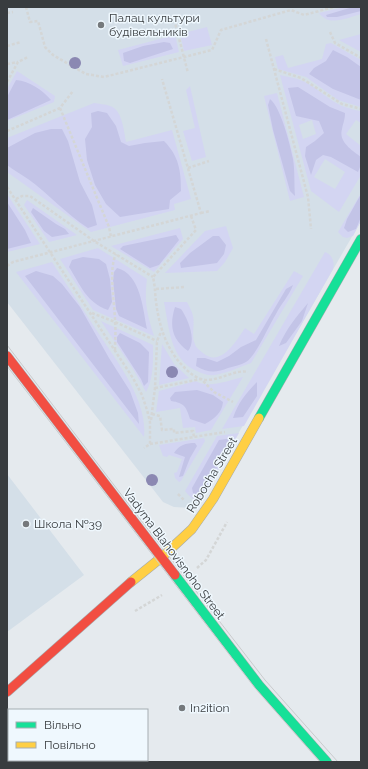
<svg xmlns="http://www.w3.org/2000/svg" width="368" height="769" viewBox="0 0 368 769" font-family="Raleway,sans-serif">
  <rect width="100%" height="100%" fill="#e5eaee"/>
  <path fill="#d4dfe8" d="M7,7h354v214l-164,284 -5,3 -18,-1 -11,-5 -156,-200z
    M7,474l77,101 -77,57z"/>
  <path fill="#d3d5f2" fill-rule="evenodd" d="M344,7h17v7c-14,4 -32,13 -42,-1z
    M207,27l5,18 -28,6 -4,-17z
    M361,34v18l-22,-12z
    M175,35l4,17 -56,14 -5,-16z
    M331,43l30,17v47l-23,-7 -32,-23 -28,-8 -3,-12 8,-2 5,13 34,-9 4,-15z
    M17,71l38,25 -1,6 -47,19v-32z
    M280,75c8,2 17,3 25,7 22,12 28,25 56,29v12l-5,-3 -10,14 15,12v29l-22,37 -28,-21zM312,120l4,14 -13,5 -4,-14zM325,159l20,13 -10,17 -21,-12z
    M190,86l16,71 -14,4 -9,-30 12,-3 -9,-38z
    M277,93l27,104 -14,4 -26,-105z
    M94,103c5,1 11,1 16,3 12,3 14,25 16,36l46,-12 19,69 -17,5 1,6 -84,22 -84,-60v-34z
    M361,193v28l-8,15 -6,2 -4,-1 -5,-5z
    M7,194l33,50 -33,8z
    M27,200l50,35 -28,7 -25,-37z
    M226,226l7,22 -8,14 -8,9 -52,2 40,-42z
    M180,228l3,11 -29,33 -43,-26z
    M98,248l49,31c-3,24 0,34 7,57l-61,-26 -33,-51z
    M325,252c7,3 10,9 8,17l-89,157 -22,3z
    M52,262c14,22 29,44 43,66 20,31 53,71 49,109l-128,-165z
    M294,271l9,5 -52,87c-11,4 -24,10 -36,12 -6,1 -12,-1 -18,-4 -27,-11 -28,-44 -33,-69h23c2,4 5,9 6,14 2,9 -2,20 2,28 1,4 5,6 8,9 18,15 33,-12 42,-25l9,6z
    M101,321l52,24c0,15 1,33 -7,47l-13,-23z
    M162,344l12,20 15,14 -30,7z
    M243,377l-32,53 -15,3 -1,-6 -12,1 -3,-20 -24,4 3,-21 37,-10c11,8 34,-1 47,-4z
    M239,433l-37,66c-9,2 -12,-2 -17,-8l32,-55z
    M204,438l1,3 -24,40 -2,1 -4,-4 -1,-5 3,-1 5,-13 -13,-4 -2,2 -4,-1 -4,-11z"/>
  <path fill="#c3c4e7" d="M353,7h8v4l-24,6h-10l-1,-2z
    M164,42l6,1 3,6 -43,14 -6,-2 -1,-8 20,-7z
    M333,50l14,7 14,10v33l-28,-11 -24,-15 5,-6 12,-7z
    M16,80c14,1 26,10 35,20l-44,20v-23z
    M298,87l32,20 15,6c0,7 -2,10 -3,16 -4,13 11,22 19,28l-1,10 -2,5 -27,-15 -8,-2 -7,5 -5,15 -6,-19 1,-9 9,-6 9,-8 -5,-12 -23,-5 -8,-28z
    M270,99c11,9 20,45 23,60 2,12 1,25 2,37l-5,-5 -17,-61 -5,-25z
    M98,111l9,2 9,13 5,16 8,4 16,-3 19,-2c15,15 17,30 17,50l-11,9 -1,9 -49,8 -14,-13 -11,-19 -8,-25 -2,-21 7,-12 -1,-14z
    M51,129h11l6,12 12,41 12,23 5,20 -9,3c-22,-14 -39,-34 -60,-49 -7,-5 -15,-9 -21,-14v-17l28,-15z
    M361,194v23l-5,12 -8,3 -4,-4 3,-9z
    M7,202l18,28 6,13 -24,6z
    M33,208l23,16 9,5 4,5 -17,3 -8,-6 -13,-19z
    M176,235l3,5 -20,25 -9,3 -30,-19 3,-3z
    M213,236h6l7,9 -2,9 -7,9 -36,5 -1,-5 10,-10z
    M83,257l16,2 7,5 4,15 2,23 -4,8c-22,-8 -27,-24 -39,-43l3,-7z
    M117,268c24,6 26,42 30,61l-28,-13 -3,-7 -3,-29 1,-8z
    M36,271l17,5 9,8 18,23 29,51 21,33 8,22 1,11 -114,-148z
    M293,285c-4,11 -12,19 -17,29 -7,11 -20,42 -30,48 -5,3 -12,4 -18,6 -12,5 -20,5 -32,-2l1,-8h8l12,4 12,-6 12,-9 15,-7 30,-51z
    M308,303l-6,18 -16,22 -7,3c7,-17 18,-30 29,-43z
    M175,307l6,2c7,10 16,31 7,42 -16,-12 -19,-25 -13,-44z
    M120,333l20,10 9,9 -1,30 -4,4 -3,-7 -24,-37v-5z
    M257,382v14l-14,21 -10,1c5,-15 13,-25 24,-36z
    M197,390l16,5 10,7c-1,11 -9,17 -18,22l-15,-5c-4,-12 -5,-16 -19,-18l-1,-3 5,-6z
    M233,438l-32,58 -8,-3 -1,-5 27,-48z
    M195,443l2,3 -7,12 -7,18 -4,1 6,-20 -11,-4c5,-8 12,-10 21,-10z"/>
  <g fill="none" stroke-linecap="round" stroke-linejoin="round">
    <defs>
      <path id="fast" d="M259,418l102,-179
        M175,575l84,110 68,77"/>
      <path id="slow" d="M131,582l31,-25 30,-28 21,-30 46,-81"/>
      <path id="jam" d="M7,356l168,219
        M7,692l124,-110"/>
    </defs>
    <use href="#fast" stroke="#a6aaad" stroke-width="10"/>
    <use href="#slow" stroke="#a6aaad" stroke-width="10"/>
    <use href="#jam" stroke="#a6aaad" stroke-width="10"/>
    <path stroke="#d4d6d6" stroke-width="2.5" stroke-dasharray="3 2" stroke-linecap="butt" d="M26,7l4,15 8,-1 7,26 8,8 33,19 18,3 108,-27 9,-20 70,-20 13,5 30,-8
      M7,13l6,-1
      M173,15l15,58
      M330,32l5,11 26,15
      M266,39l42,158 3,32
      M7,46l14,-4
      M7,64l11,-2
      M274,69l27,9 41,26 19,5
      M7,82l11,-20 10,-5
      M60,108l49,119 2,10
      M7,131l53,-23 13,-17
      M188,168l21,-7
      M7,187l126,191 9,17 5,15 3,12v22l-6,4
      M16,199l6,-3h8l64,45 59,36
      M201,213l9,-2
      M191,216l5,14 -43,47c2,9 2,16 3,25 3,23 10,47 27,64 6,7 14,13 23,14 15,0 30,-11 42,-8
      M7,266l6,-4 188,-49 -39,-134
      M156,289l29,-2
      M92,313l23,9 42,19
      M115,350c0,-10 1,-19 0,-28 0,-18 -7,-52 1,-68
      M155,388l46,-9 13,13 19,10
      M152,414l8,2 2,14 12,-1v4l19,-2 1,6
      M151,420l4,-32 2,-47 4,-9
      M150,444l75,-12
      M178,494l6,6
      M197,568l9,-8 21,-38
      M135,611l27,-16"/>
    <use href="#fast" stroke="#16e098" stroke-width="9"/>
    <use href="#slow" stroke="#ffcf43" stroke-width="9"/>
    <use href="#jam" stroke="#f24e42" stroke-width="9"/>
    <path stroke="#cacbcd" stroke-width="1" d="M7,345l123,161 135,174 73,82
      M7,366l248,322 65,74"/>
  </g>
  <g fill="#8b88b2">
    <circle cx="75" cy="63" r="6"/>
    <circle cx="172" cy="372" r="6"/>
    <circle cx="152" cy="480" r="6"/>
  </g>
  <g fill="#75797c" stroke="#eff8fe" stroke-width="1.5">
    <circle cx="101" cy="25" r="4"/>
    <circle cx="26" cy="524" r="4"/>
    <circle cx="182" cy="708" r="4"/>
  </g>
  <g text-anchor="middle" dominant-baseline="central" stroke-width="3" stroke-linejoin="round" paint-order="stroke">
    <g font-size="12" fill="#383c3f" stroke="#eff8fe" text-anchor="start">
      <text x="109" y="18">Палац культури<tspan x="109" dy="14">будівельників</tspan></text>
      <text x="34" y="524">Школа №39</text>
      <text x="190" y="708">In2ition</text>
    </g>
    <g font-size="12" fill="#383c3f" stroke="#eff8fe">
      <text transform="translate(212 475) rotate(-59)">Robocha Street</text>
      <text transform="translate(174 554) rotate(53)">Vadyma Blahovisnoho Street</text>
    </g>
  </g>
  <rect width="368" height="769" fill="none" stroke="#383c3f" stroke-width="16"/>
  <rect x="8" y="709" width="140" height="52" fill="#eff8fe" stroke="#a6adb2"/>
  <rect x="16" y="722" width="20" height="6" fill="#16e098" stroke="#a6adb2"/>
  <text x="44" y="729" font-size="12" fill="#383c3f">Вільно</text>
  <rect x="16" y="742" width="20" height="6" fill="#ffcf43" stroke="#a6adb2"/>
  <text x="44" y="749" font-size="12" fill="#383c3f">Повільно</text>
</svg>
